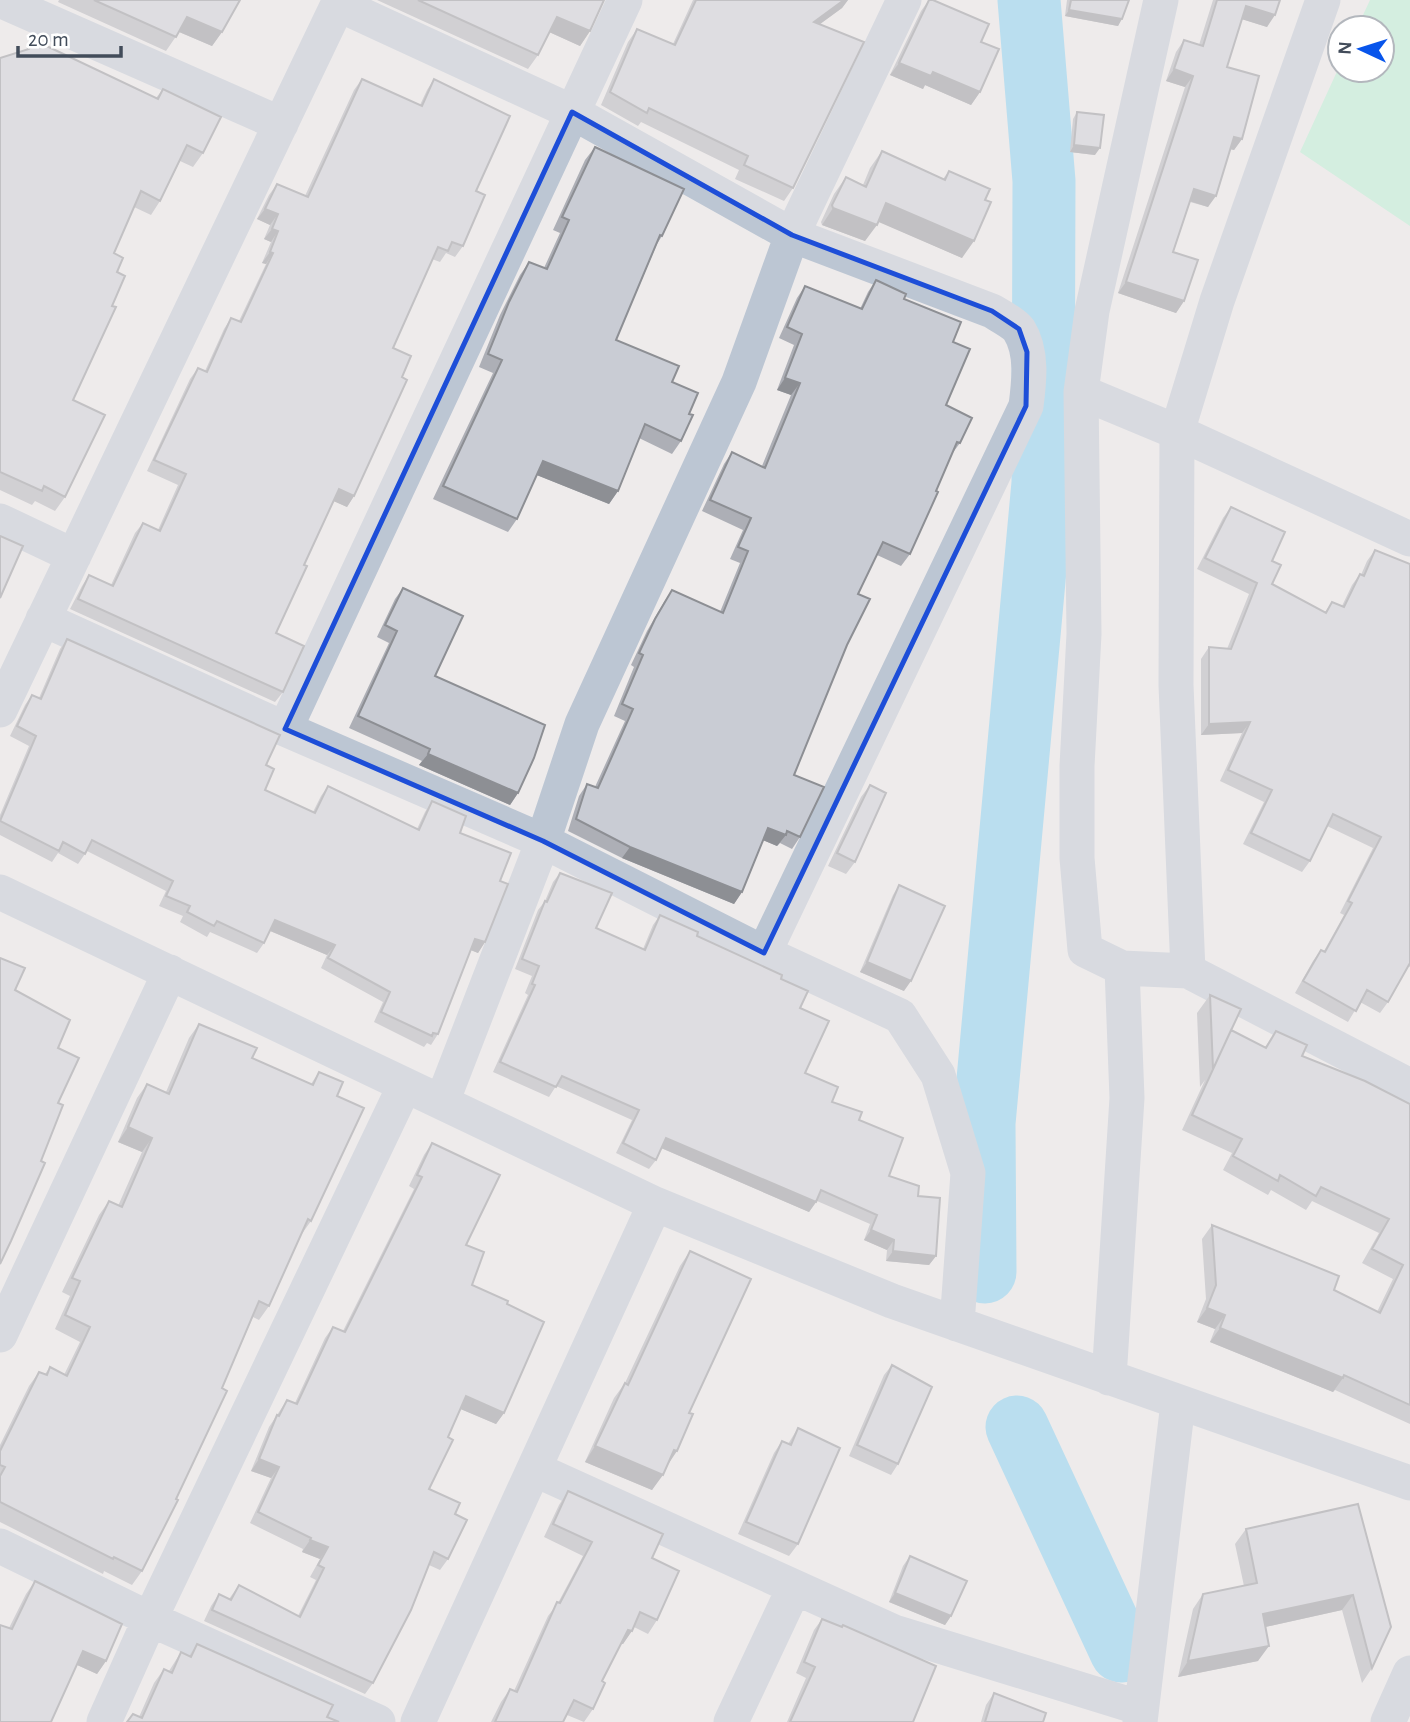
<svg xmlns="http://www.w3.org/2000/svg" width="1410" height="1722" viewBox="0 0 1410 1722" font-family="'Alegreya Sans',sans-serif">
  <rect width="100%" height="100%" fill="#eeebeb"/>
  <path fill="#b3f2d2" d="M1370,0h40v226l-110,-74 40,-87v5h42v-42h-25z"/>
  <g fill="none" stroke-linecap="round" stroke-linejoin="round">
    <path stroke="#7bcff3" stroke-width="63" d="M985,1272l-1,-149 59,-640 1,-302 -15,-181
      M1017,1427l104,224"/>
    <path stroke="#bcc6d3" stroke-width="35" d="M0,0l281,124
      M1161,0l-69,311 -11,81 3,242 -7,132v92l8,92 37,18 66,3 222,115
      M338,4l234,108 220,123 200,76c8,5 22,12 27,19 14,22 10,53 7,76l-262,547
      M1081,392l96,40 233,107
      M0,521l74,35
      M43,619l242,110 258,112 221,112 136,63 38,59 30,98 -11,151
      M0,710l340,-710
      M285,729l340,-729
      M0,892l655,312 237,97 518,182
      M1188,971l-12,-286 1,-253 40,-131 106,-301
      M442,1102l101,-261 39,-117 157,-342 53,-147 112,-235
      M0,1335l170,-363
      M1109,1378l18,-280 -5,-130
      M534,1469l360,163 247,76
      M0,1546l150,73 228,103
      M104,1722l46,-103 255,-534
      M418,1722l237,-518
      M731,1722l63,-134
      M1140,1722l38,-319
      M1388,1722l22,-49"/>
  </g>
  <path fill="#adafb6" d="M59,0h181l-18,32 -10,14 -33,-14 -13,19 -108,-49z
    M377,0h227l-14,31 -10,15 -31,-14 -11,23 -10,14z
    M693,0h155l-6,8 -22,16 -27,164 -9,13 -49,-22 4,-9 -98,-48 -3,4 -37,-21 27,-63 9,-13 36,15z
    M929,0l51,92 -9,13 -46,-20 -2,4 -33,-14 31,-64z
    M1067,0h62l-11,26 -53,-10z
    M1213,0h67l-13,27 -25,-8 -15,48 15,72 -8,11 -4,-1 -22,58 -18,-5 -17,50 11,49 -8,12 -58,-20 67,-206 -19,-6 10,-29 8,-12 15,5z
    M34,40l122,58 7,-9 40,64 -10,14 -13,-6 -20,40 -9,14 -17,-8 -20,46 3,19 -5,34 -39,94 -8,97 -10,14 -20,-10 -3,4 -32,-15v-432l26,-8z
    M362,79l58,26 7,-15 7,-11 42,112 -13,55 -8,11 -9,-4 -6,9 -8,-3 -39,89 9,29 -48,119 -7,11 -13,-6 -30,64 -28,68 7,59 -8,10 -205,-93 12,-23 7,-11 22,10 24,-52 8,-10 15,7 20,-45 -31,-14 43,-92 8,-11 7,3 19,-42 7,-11 8,3 27,-57 -4,-1 9,-21 -7,-3 6,-14 -13,-6 12,-24 8,-11 28,12 49,-106z
    M1077,112l18,43 -25,-3 3,-33z
    M595,147l67,89 -5,8 -41,96 56,42 17,32 -8,27 -9,13 -33,-16 -21,53 -9,13 -72,-29 -20,44 -9,13 -75,-33 60,-126 -14,-6 21,-52 20,-40 9,-13 15,6 16,-35 -7,-3 32,-70z
    M882,151l61,28 6,-8 36,29 -23,58 -84,-37 -13,20 -43,-16 -1,-3 13,-28 12,-17 17,8 7,-17z
    M876,280l28,19 49,43 -7,63 14,38 -9,12 -41,99 -9,12 -24,-11 -19,39 -11,51 -53,130 6,62 -8,12 -12,-6 -3,3 -14,-6 -21,52 -8,12 -112,-46 -54,-27 11,-35 8,-12 8,3 30,-66 -11,-5 20,-49 -3,-2 16,-34 17,-29 8,-12 48,22 20,-49 -10,-4 13,-29 -41,-19 22,-47 8,-12 30,14 29,-71 -14,-5 17,-45 -15,-7 18,-40 8,-12 55,23 8,-17z
    M1231,507l41,54v23l53,28 7,-10 10,4 10,-21 8,-11 1,1 6,-14 8,-11 35,14v403l-2,-1 -20,36 -8,11 -20,-11 -12,20 -53,-29 18,-32 8,-11 3,1 20,-36 -4,-2 33,-65 -46,-22 -17,35 -8,11 -59,-28 21,-42 -44,-21 22,-48 -41,2v-76l8,-12 18,2 22,-55 -52,-25 26,-51z
    M403,588l32,88 83,117 -8,12 -91,-40 3,-4 -73,-33 40,-85 -12,-6 18,-38z
    M67,639l199,126 -1,25 48,22 8,-16 7,-10 89,43 8,-17 7,-11 68,80 -15,61 -7,11 -7,-3 -33,84 -7,11 -4,-2 -3,4 -50,-25 9,-20 -62,-34 6,-13 -57,-24 -6,12 -7,10 -47,-21 -3,5 -27,-15 3,-6 -24,-10 7,-15 -79,-40 -9,13 -20,-11 -6,9 -52,-27v-20l29,-69 -19,-10 15,-31 7,-10 7,3 21,-49z
    M870,785l-15,77 -9,12 -18,-8 33,-69z
    M560,873l36,55 47,21 10,-24 7,-10 37,21 84,43 19,29 5,65 27,29 27,18 30,56 29,20 18,60 -7,9 -43,-4 1,-11 -23,-10 6,-16 -53,-23 -8,11 -148,-64 -5,12 -7,9 -33,-16 16,-33 -76,-34 -7,11 -56,-25 35,-77 -3,-2 7,-17 -17,-7 23,-59 7,-9 8,-19z
    M899,885l5,106 -44,-19 33,-77z
    M1210,995l21,35 34,17 11,-16 26,25 108,48v320l-75,-34 -2,2 -123,-50 5,-13 -18,-7 9,-23 -4,-60 10,-14 165,87 16,-33 -31,-16 17,-30 -67,-32 -6,9 -35,-20 -3,5 -45,-25 9,-17 -50,-23 23,-50 -5,7 -3,-74z
    M199,1024l53,34 59,26 8,-12 18,24 -26,125 -10,14 -32,71 -10,14 -6,-3 -111,254 -10,14 -28,-14 -1,3 -103,-52v-77l29,-59 10,-14 6,2 5,-7 14,8 16,-33 -25,-13 15,-33 -8,-4 37,-77 10,-14 9,5 24,-54 -24,-10 19,-44 10,-14 19,8 23,-54z
    M432,1143l34,102 6,40 35,19 -3,109 -8,11 -35,-15 -13,28 -19,52 26,25 -7,45 -8,11 -11,-5 -56,118 -8,11 -161,-73 7,-15 8,-12 10,5 10,-14 59,31 18,-36 -6,-3 10,-18 -18,-7 1,-3 -53,-26 21,-45 -20,-7 18,-44 18,-27 8,3 30,-65 8,-11 10,4 71,-142 -5,-3 15,-31z
    M690,1251l-1,162 -22,53 -15,24 -67,-28 29,-64 11,-15 55,-117z
    M892,1365l6,99 -7,11 -42,-19 35,-81z
    M798,1428v116l-9,12 -51,-22 36,-81 8,-12 6,3z
    M568,1491l84,67 5,62 -9,14 -14,-7 -11,17h-2l-19,37 -9,28 -9,13 -17,-7 -4,7h-72l10,-20 9,-13 4,2 34,-75 10,-13 25,-47 -39,-19 15,-32z
    M1358,1504l14,164 -10,15 -20,-73 -77,17 -7,34 -80,16 15,-68 10,-15 41,-8 -9,-42 11,-15z
    M910,1556l41,60 -6,9 -56,-23 14,-36z
    M35,1581l71,80 -9,13 -20,-9 -68,-37 17,-34z
    M822,1619l91,103h-126l19,-44 -10,-5 18,-43z
    M197,1644l136,61 -206,17 12,-5 15,-34 10,-14 5,2 12,-19 8,4z
    M994,1693l49,29h-62l5,-17z"/>
  <path fill="#8d8f94" d="M844,0h4l-6,8 -37,27 9,-13z
    M1246,6l29,9 -8,12 -29,-9z
    M1069,10l53,9 -4,7 -53,-10z
    M187,17l35,15 -10,14 -35,-15z
    M557,17l33,14 -10,15 -33,-15z
    M899,63l34,9 47,20 -9,13 -46,-20 -2,4 -33,-14z
    M1174,69l19,7 -8,11 -19,-6z
    M1234,137l8,2 -8,11 -8,-2z
    M1074,145l26,3 -5,7 -25,-3z
    M1194,189l22,7 -8,11 -22,-7z
    M886,203l88,38 -12,17 -88,-38z
    M833,208l44,17 -12,16 -43,-16z
    M265,209l13,5 -8,11 -13,-6z
    M272,229l6,2 -7,11 -7,-3z
    M270,252l3,1 -7,11 -4,-1z
    M1126,282l58,19 -8,12 -58,-20z
    M785,378l15,5 -9,12 -14,-5z
    M543,461l75,30 -9,13 -75,-30z
    M339,489l15,7 -7,11 -16,-7z
    M1250,722l-8,11 -41,2 8,-11z
    M428,754l90,39 -8,12 -91,-40z
    M768,828l18,7 -9,11 -17,-7z
    M630,847l112,45 -8,12 -112,-46z
    M275,920l60,25 -8,10 -59,-25z
    M475,939l10,3 -7,11 -10,-4z
    M867,962l44,19 -7,10 -44,-19z
    M128,1127l24,11 -10,14 -24,-10z
    M666,1138l150,64 -7,10 -150,-65z
    M871,1230l23,10 -7,10 -23,-10z
    M893,1251l43,5 -7,9 -43,-4z
    M1207,1308l18,7 -10,14 -18,-7z
    M1220,1328l123,50 -10,14 -123,-50z
    M466,1396l38,17 -8,11 -38,-16z
    M595,1446l68,29 -11,15 -67,-28z
    M674,1450l3,1 -10,15z
    M259,1459l20,8 -8,11 -20,-7z
    M310,1540l18,7 -8,12 -18,-7z
    M895,1593l56,23 -6,9 -56,-23z
    M1353,1595l-11,15 -90,20 11,-16z
    M628,1630l4,1 -9,13 -4,-1z
    M1269,1646l-11,15 -80,16 10,-16z
    M83,1651l23,10 -9,13 -22,-10z"/>
  <path fill="#c9ccd4" stroke="#8d8f94" stroke-width="2" d="M94,0h146l-18,32 -35,-15 -11,20z
    M418,0h186l-14,31 -33,-14 -19,38z
    M696,0h148l-30,22 50,20 -71,146 -49,-23 4,-9 -99,-48 -2,5 -37,-21 27,-63 38,16z
    M929,0h4l56,24 -8,18 18,7 -19,43 -47,-20 -2,4 -32,-13z
    M1071,0h58l-7,19 -53,-9z
    M1217,0h63l-5,15 -29,-9 -19,61 32,9 -17,63 -8,-2 -18,59 -22,-7 -21,63 25,8 -14,41 -58,-19 67,-206 -19,-7 10,-29 19,6z
    M34,40l124,59 5,-10 58,28 -18,36 -16,-8 -27,56 -19,-10 -27,62 9,5 -6,14 8,4 -13,30 4,1 -43,93 32,15 -40,82 -21,-11 -2,5 -42,-19v-414l29,-9z
    M362,79l60,27 12,-27 76,37 -34,75 9,4 -22,51 -11,-4 -4,9 -10,-4 -45,101 18,8 -9,21 5,3 -53,116 -15,-7 -35,76 3,1 -31,67 28,13 -21,46 -205,-93 11,-24 24,11 30,-63 17,8 26,-57 -32,-14 44,-92 9,4 24,-54 10,4 32,-69 -3,-1 8,-21 -6,-2 6,-15 -13,-5 12,-25 31,13z
    M1077,112l27,3 -4,33 -26,-3z
    M595,147l89,42 -22,47 -2,-1 -44,105 63,26 -7,16 26,11 -9,21 4,1 -12,26 -36,-17 -27,67 -75,-30 -26,58 -74,-33 59,-126 -14,-6 21,-52 20,-40 18,7 22,-49 -7,-3z
    M882,151l63,29 4,-9 41,18 -5,11 6,2 -17,39 -88,-38 -9,22 -44,-17 -1,-3 14,-28 20,10z
    M876,280l30,14 -2,5 57,23 -8,20 17,7 -24,56 26,13 -12,25 -3,-1 -21,49 2,1 -28,62 -27,-12 -25,52 12,5 -23,46 -53,130 30,12 -24,50 -13,-6 -1,4 -18,-7 -26,64 -112,-45 -54,-28 11,-35 11,4 35,-79 -11,-5 21,-49 -4,-2 16,-34 17,-29 51,23 25,-62 -10,-4 13,-29 -41,-18 22,-48 33,16 35,-85 -15,-5 17,-44 -15,-7 18,-41 57,23z
    M1231,507l54,25 -13,29 9,4 -9,19 54,29 6,-11 12,5 16,-33 4,2 11,-26 35,14v399l-22,39 -21,-12 -11,21 -53,-30 18,-31 4,2 27,-49 -4,-2 33,-64 -48,-23 -23,47 -59,-28 21,-43 -44,-20 22,-48 -41,2v-77l22,2 26,-66 -52,-25z
    M0,536l23,10 -23,52z
    M403,588l60,28 -28,60 110,49 -11,33 -16,35 -90,-39 2,-5 -72,-33 39,-85 -12,-6z
    M67,639l213,96 -14,30 8,4 -9,21 50,23 13,-27 91,44 13,-29 34,15 -6,17 51,20 -11,28 8,3 -23,58 -10,-3 -37,95 -5,-1 -1,3 -51,-24 9,-20 -62,-34 7,-13 -60,-25 -11,23 -47,-22 -3,5 -27,-14 3,-6 -24,-10 7,-15 -81,-41 -7,14 -22,-12 -4,9 -59,-30 36,-85 -19,-10 15,-31 9,4z
    M870,785l16,8 -31,69 -18,-9z
    M560,873l52,20 -16,35 49,22 15,-35 38,17 -1,4 85,39 -1,4 27,12 -8,17 29,13 -24,52 33,14 -6,15 30,10 -3,8 44,18 -14,38 30,10 -1,10 22,2 -4,58 -43,-5 1,-11 -23,-10 6,-15 -56,-25 -5,12 -150,-64 -10,22 -33,-17 16,-33 -77,-34 -6,11 -56,-25 35,-77 -3,-1 7,-18 -17,-7 23,-58 2,1z
    M899,885l46,21 -34,75 -44,-19z
    M0,958l25,10 -10,22 55,30 -12,28 21,10 -21,45 5,2 -22,56 4,2 -34,78 -11,23z
    M1210,995l31,14 -28,60z
    M199,1024l58,24 -5,10 61,27 6,-13 24,10 -6,14 27,12 -53,113 -3,-2 -39,87 -10,-5 -37,87 5,3 -51,108 2,1 -36,71 -28,-14 -1,2 -113,-57v-26l5,-9 -5,-2v-14l39,-79 8,3 3,-8 17,9 23,-49 -25,-12 15,-34 -8,-3 37,-77 13,6 30,-69 -24,-11 19,-43 22,10z
    M1231,1030l35,18 10,-17 31,14 -5,11 63,25 45,23v301l-66,-30 -1,3 -123,-50 5,-13 -18,-7 9,-23 -4,-60 127,51 -5,14 46,23 23,-48 -31,-16 17,-30 -68,-32 -5,9 -36,-21 -2,6 -45,-25 9,-17 -50,-24z
    M432,1143l68,32 -34,70 18,7 -12,33 36,16 -1,3 37,18 -40,91 -38,-17 -18,41 5,3 -24,49 31,14 -5,11 12,6 -19,39 -14,-7 -23,58 -38,73 -161,-73 7,-16 12,6 8,-15 61,32 24,-49 -6,-3 10,-18 -18,-7 1,-2 -53,-26 21,-45 -20,-8 18,-44 2,1 8,-16 10,4 36,-77 12,5 77,-155 -5,-2z
    M690,1251l61,28 -62,134 4,1 -16,37 -3,-1 -11,25 -68,-29 30,-63 3,2z
    M892,1365l40,22 -34,77 -41,-19z
    M798,1428l42,20 -42,96 -52,-22 36,-81 9,4z
    M568,1491l95,43 -11,24 27,13 -22,49 -17,-8 -8,19 -4,-1 -26,51 3,2 -12,26 -19,-9 -11,22h-68l15,-33 7,3 40,-90 3,1 32,-61 -39,-18z
    M1358,1504l33,123 -19,41 -19,-73 -90,19 6,32 -81,15 15,-67 54,-11 -11,-54z
    M910,1556l57,25 -16,35 -56,-23z
    M35,1581l87,43 -16,37 -23,-10 -32,71h-51v-97l12,4z
    M822,1619l20,8 1,-2 93,41 -23,56h-123l25,-55 -11,-5z
    M197,1644l136,61 -6,12 12,5h-212l6,-8 9,4 22,-49 8,4 9,-21 10,5z
    M994,1693l52,20 -3,9h-58z"/>
  <path d="M0 0H1410V1722H0ZM572,112l220,123 200,76 27,18 8,23 -1,54 -262,547 -221,-112 -258,-112z" fill="#eeebeb" fill-opacity=".55" fill-rule="evenodd"/>
  <path fill="none" stroke="#1d4ed8" stroke-width="5" stroke-linejoin="round" d="M572,112l220,123 200,76 27,18 8,23 -1,54 -262,547 -221,-112 -258,-112z"/>
  <g transform="translate(1361 49) rotate(274)"><circle r="33" fill="#ffffff" stroke="#b3b7bd" stroke-width="2"/>
  <path d="M0-5L12 26L0 18L-12 26Z" fill="#0855eb"/>
  <text y="-10" font-size="19" font-weight="bold" text-anchor="middle" fill="#424c5a">N</text>
  </g>
  <path d="M18 46v10h103v-10" fill="none" stroke="#424c5a" stroke-width="3.5"/>
  <text x="28" y="46" font-size="21" fill="#424c5a" stroke="#ffffff" stroke-width="5" paint-order="stroke">20 m</text>
</svg>
